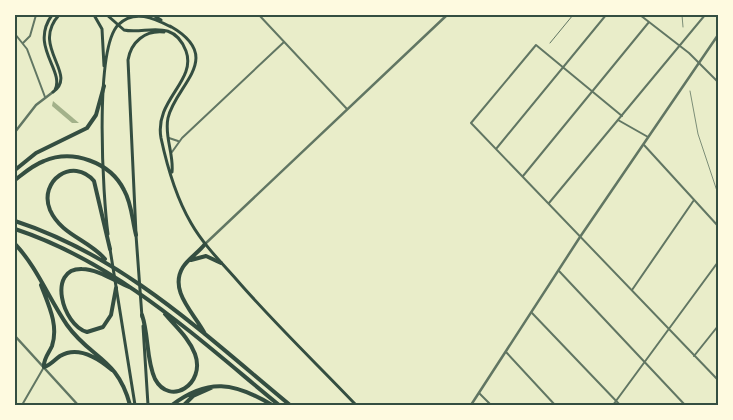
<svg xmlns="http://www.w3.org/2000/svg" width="733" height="420" viewBox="0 0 733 420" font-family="Montserrat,sans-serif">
  <rect width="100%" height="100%" fill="#e9edc9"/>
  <path fill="#a3b18a" d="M53,101l26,22h-7l-20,-17z"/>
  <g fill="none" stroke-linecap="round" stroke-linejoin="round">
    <path stroke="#617663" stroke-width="1" d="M550,43l23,-28"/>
    <path stroke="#617663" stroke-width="2" d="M259,15l88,94
      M640,15l49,38 29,29
      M15,34l12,15 18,48
      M23,43l7,-7 6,-21
      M622,116l-86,-71 -65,78 247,257
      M618,120l30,17
      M169,138l9,3
      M644,145l74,81
      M496,149l110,-134
      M172,152l10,-14 102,-96
      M523,176l126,-154
      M549,203l156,-188
      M559,271l126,134
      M632,290l62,-90
      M532,313l88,92
      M506,352l49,53
      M694,356l24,-30
      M479,393l12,12
      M22,405l22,-38
      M613,405l105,-143"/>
    <path stroke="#617663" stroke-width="2.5" d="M15,132l21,-27 17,-13
      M205,244l242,-229
      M15,336l63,69
      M471,405l109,-168 138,-202"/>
    <path stroke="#344e41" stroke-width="3" d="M52,15c-23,32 13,55 3,75
      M94,15l8,14 2,37
      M107,15l17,15c21,5 49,-13 62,21 11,30 -32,49 -25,87 6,28 16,61 30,85 12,21 29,38 45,56 38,44 80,84 120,126
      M153,15l8,5
      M170,26c56,32 5,59 -2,92 -4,18 6,36 4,54
      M53,92c26,-18 -23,-45 6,-77
      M108,234c-5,-36 -14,-184 10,-209 16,-16 36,-7 53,2
      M136,234l-8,-174c3,-18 17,-30 36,-28"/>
    <path stroke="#344e41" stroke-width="3" d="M136,235l6,82
      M110,249l25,156
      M143,326l5,79"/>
    <path stroke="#344e41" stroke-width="4" d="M15,170l21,-17 51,-25 9,-13 8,-29
      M15,180c9,-7 18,-15 29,-19 29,-12 66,1 80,29 8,14 8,30 12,45
      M15,221c108,35 189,113 275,184
      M15,229c103,34 182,109 264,176
      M15,244c22,23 34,55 52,81 24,34 50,32 63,80
      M205,244c-6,8 -16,14 -22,23 -15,24 12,47 22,67
      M105,259c-16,-19 -44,-24 -55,-49 -12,-29 23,-54 44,-29l16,68
      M191,260l15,-4 15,7
      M41,285c7,19 18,40 11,61 -3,7 -9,13 -8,21
      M116,288l-5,27 -8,12 -16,5c-25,-7 -40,-64 -5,-63 15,0 33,12 47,18
      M142,315c7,20 4,45 13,64 15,28 51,5 40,-25 -6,-16 -19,-27 -30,-40
      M44,367c7,-2 10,-7 16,-11 18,-11 38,2 52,14
      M172,405c36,-27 62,-23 100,0
      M184,405l9,-9 18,-8"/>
    <path stroke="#7c8e77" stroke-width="1" d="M682,15l1,12
      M690,91l8,43 20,60"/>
  </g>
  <rect width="733" height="420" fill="none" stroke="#fefae0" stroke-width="32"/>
  <rect x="16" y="16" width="701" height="388" fill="none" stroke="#344e41" stroke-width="2"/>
</svg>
